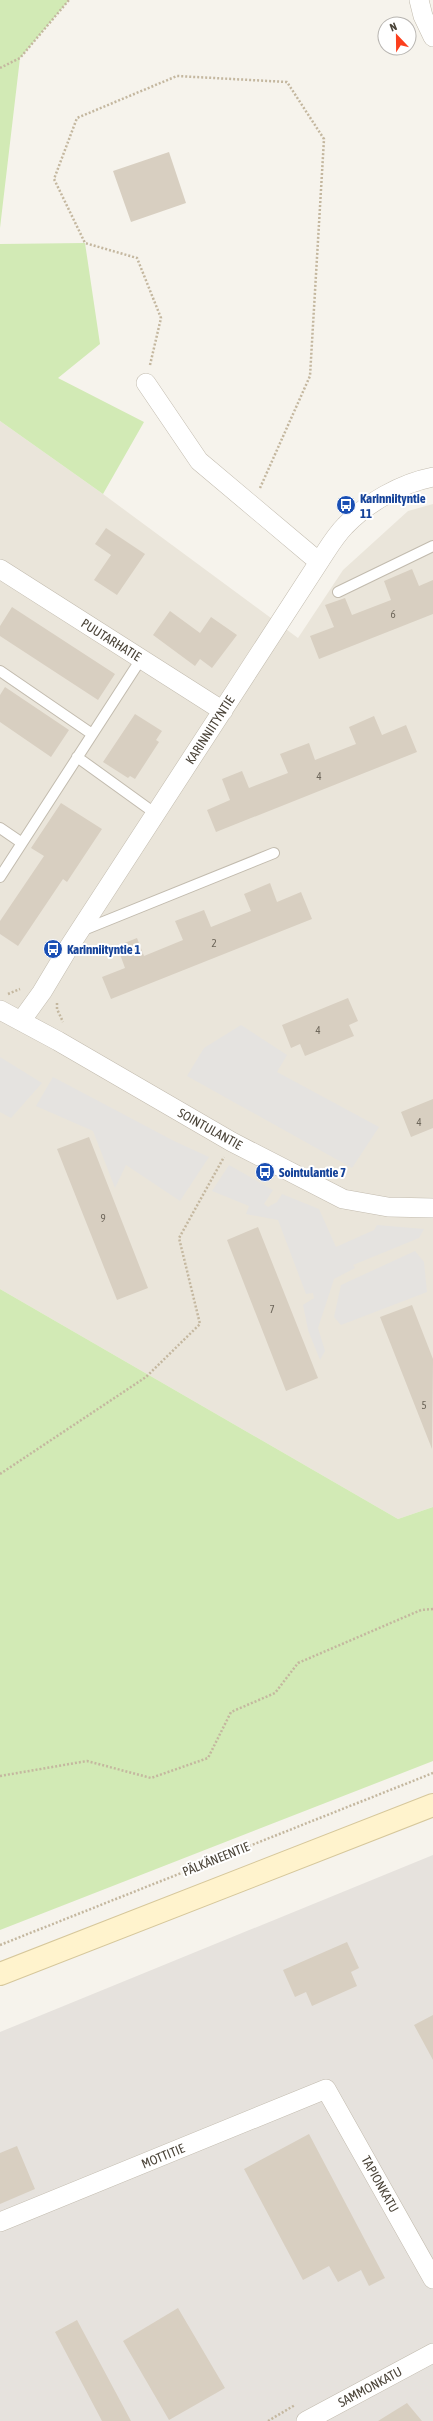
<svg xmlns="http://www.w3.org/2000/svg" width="433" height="2421" viewBox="0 0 433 2421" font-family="'Asap Condensed',sans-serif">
  <rect width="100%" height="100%" fill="#f6f3ec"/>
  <path fill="#eae5da" d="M0,421l103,73 195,144 45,-68 65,-59 25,-7v1003l-35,12 -398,-230z"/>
  <path fill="#e6e2dd" d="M433,1855v566h-433v-389z"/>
  <path fill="#d2eab5" d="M0,0h69l-49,58 -20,170z
    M85,243l15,101 -42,34 86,44 -41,72 -103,-73v-177z
    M0,1289l398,230 35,-12v254l-433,169z"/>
  <path fill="#e5e3e0" d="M241,1025l46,30 -10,17 102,55 -27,41 -165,-92 17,-28z
    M0,1057l42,26 -31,35 -11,-6z
    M53,1077l121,64 35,16 -29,44 -54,-36 -11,23 -22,-57 -57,-25z
    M229,1165l44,25 -9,14 4,3 9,-5 5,-8 37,15 17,38 38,-17 3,-5 47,4 -5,9 -66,27 2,3 -21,11 -16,49 7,23 -5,9 -12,-30 -5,-25 11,-7 -1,-5 -7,1 -28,-74 -32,-6 3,-8 -37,-15z
    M415,1251l9,11 3,30 -86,33 -7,-8 7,-32z"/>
  <path fill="#d8cfc1" d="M169,152l17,51 -55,19 -18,-51z
    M106,528l39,26 -28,41 -23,-15 17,-25 -16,-11z
    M412,569l7,17 14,-6v34l-114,45 -9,-23 24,-9 -9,-22 20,-7 7,17 39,-15 -7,-19z
    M12,607l103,67 -17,26 -98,-64v-10z
    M170,611l30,22 11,-16 26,18 -25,33 -12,-9 -5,7 -42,-31z
    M5,687l64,43 -18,27 -51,-35v-27z
    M135,714l27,17 -6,9 3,2 -24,37 -5,-3 -2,2 -25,-16z
    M374,716l8,19 24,-10 11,27 -201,80 -9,-22 23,-10 -8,-21 20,-8 7,17 39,-15 -8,-19 29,-11 6,17 41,-16 -7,-17z
    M61,803l41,26 -35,53 -4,-3 -45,67 -18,-12v-13l44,-65 -13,-8z
    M270,883l7,19 24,-10 11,27 -201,80 -9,-22 23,-9 -8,-22 20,-8 7,18 39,-16 -8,-19 29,-11 7,17 40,-16 -7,-17z
    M348,998l10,23 -9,4 5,11 -49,20 -5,-12 -9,4 -9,-23z
    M433,1099v29l-22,9 -10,-25z
    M89,1137l59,151 -31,12 -60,-151z
    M258,1227l60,151 -32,13 -59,-151z
    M412,1305l21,54 -1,90 -52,-132z
    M347,1942l12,26 -8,4 6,14 -45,20 -6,-14 -11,5 -12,-27z
    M433,2015v45l-19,-35z
    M309,2134l76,144 -16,8 -8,-16 -23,12 -9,-16 -26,14 -59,-111z
    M17,2146l18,43 -35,15v-51z
    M178,2308l47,80 -56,32 -46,-79z
    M77,2320l54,101h-29l-47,-89z
    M407,2403l15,18h-44z"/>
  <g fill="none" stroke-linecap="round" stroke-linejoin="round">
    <defs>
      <path id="lane" d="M338,592l95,-46
        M0,671l92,63
        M77,757l79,57
        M0,828l22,15
        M0,877l141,-218
        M81,931l193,-78"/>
      <path id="street" d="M419,0l4,16 10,21
        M146,383l53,78 120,101
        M0,569l223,142
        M0,1010l58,31 174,101 111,57 45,8 45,1
        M21,1021l21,-29 27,-45 250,-385c8,-12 16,-26 26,-36 22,-23 56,-43 88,-49
        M0,2222l326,-133 107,190
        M306,2421l127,-68"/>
      <path id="secondary" d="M0,1974l433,-169"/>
    </defs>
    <use href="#lane" stroke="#c2bbae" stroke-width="12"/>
    <use href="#street" stroke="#c2bbae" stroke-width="20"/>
    <use href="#secondary" stroke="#d6c79b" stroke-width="24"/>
    <path stroke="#c4b79f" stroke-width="2.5" stroke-dasharray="2 2" stroke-linecap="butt" d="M0,68l20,-10 49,-58
      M150,365l11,-47 -24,-60 -52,-15 -31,-64 23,-61 100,-42 110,6 37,57 -14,237 -50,112
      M8,994l12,-5
      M57,1003v6l6,13
      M0,1474l146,-97 54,-53 -21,-86 45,-81
      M0,1776l87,-15 64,17 57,-20 23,-46 44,-19 23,-30 123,-53 12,-1
      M0,1945l433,-172
      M268,2421l27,-16"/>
    <use href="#lane" stroke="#fff" stroke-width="10"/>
    <use href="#street" stroke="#fff" stroke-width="19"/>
    <use href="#secondary" stroke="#fff3cd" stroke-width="22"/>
  </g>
  <defs>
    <symbol id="bus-disc" viewBox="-11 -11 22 22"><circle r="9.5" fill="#1a4fb4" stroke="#fff"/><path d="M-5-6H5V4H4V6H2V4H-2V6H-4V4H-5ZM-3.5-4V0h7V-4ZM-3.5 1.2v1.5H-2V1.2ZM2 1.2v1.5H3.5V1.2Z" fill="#fff"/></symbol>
  </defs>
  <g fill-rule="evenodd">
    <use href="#bus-disc" x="335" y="494" width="22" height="22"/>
    <use href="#bus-disc" x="42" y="938" width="22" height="22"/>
    <use href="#bus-disc" x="254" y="1161" width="22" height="22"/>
  </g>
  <g text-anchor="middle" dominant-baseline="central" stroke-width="4" stroke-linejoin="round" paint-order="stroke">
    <g font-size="11" fill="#6e675b">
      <text x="393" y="614">6</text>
      <text x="319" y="776">4</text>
      <text x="214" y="943">2</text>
      <text x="318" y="1030">4</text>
      <text x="419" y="1122">4</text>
      <text x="103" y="1218">9</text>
      <text x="272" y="1309">7</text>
      <text x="424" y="1405">5</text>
    </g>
    <g font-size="13" font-weight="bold" fill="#164399" stroke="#fff" text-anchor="start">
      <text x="360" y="498">Karinniityntie<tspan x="360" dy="15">11</tspan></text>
      <text x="67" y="949">Karinniityntie 1</text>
      <text x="279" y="1172">Sointulantie 7</text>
    </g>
    <g font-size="13" fill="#4b4439" stroke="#fff">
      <text transform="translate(111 640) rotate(32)">PUUTARHATIE</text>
      <text transform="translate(210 730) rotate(-57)">KARINNIITYNTIE</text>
      <text transform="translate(210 1129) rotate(29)">SOINTULANTIE</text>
      <text transform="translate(216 1859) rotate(-22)">PÄLKÄNEENTIE</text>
      <text transform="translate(163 2156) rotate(-22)">MOTTITIE</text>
      <text transform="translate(380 2184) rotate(61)">TAPIONKATU</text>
      <text transform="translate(370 2387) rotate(-28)">SAMMONKATU</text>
    </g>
  </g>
  <g transform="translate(397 36) rotate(338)"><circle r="19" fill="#ffffff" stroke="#b7b4b0"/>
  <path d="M0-3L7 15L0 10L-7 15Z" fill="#fc3f1d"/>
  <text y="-6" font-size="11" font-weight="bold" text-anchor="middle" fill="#4b4439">N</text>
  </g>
</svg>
